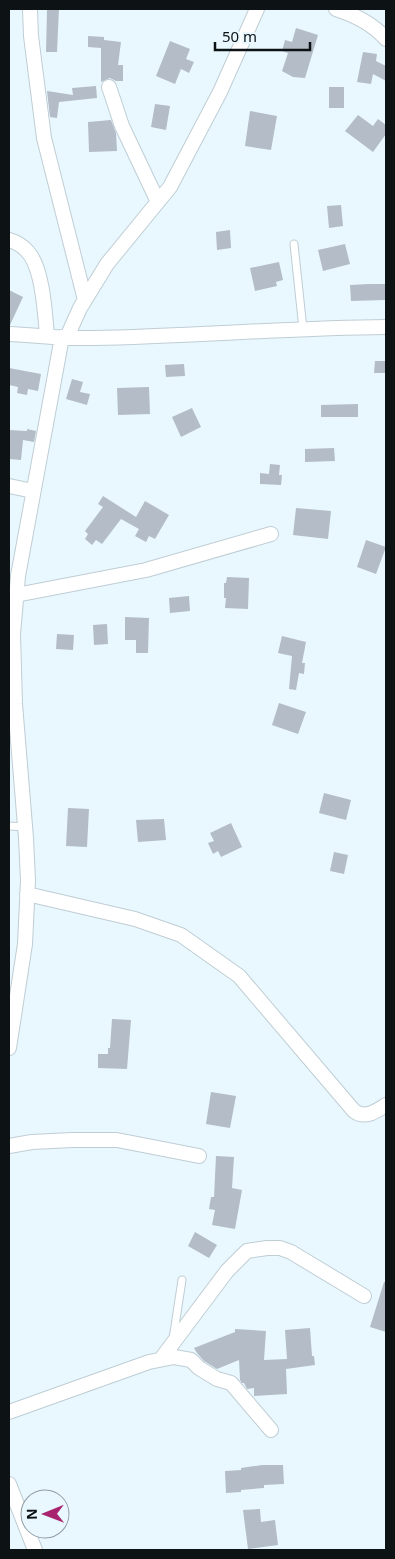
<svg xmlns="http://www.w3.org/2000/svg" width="395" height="1559" font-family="'Noto Sans',sans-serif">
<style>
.building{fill:#b3bcc7}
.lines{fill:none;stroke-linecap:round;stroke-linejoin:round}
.lane-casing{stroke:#bfcdd4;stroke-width:9}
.street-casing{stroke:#bfcdd4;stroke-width:16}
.lane{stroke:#fff;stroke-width:7}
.street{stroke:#fff;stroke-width:14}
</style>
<rect width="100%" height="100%" fill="#e9f8ff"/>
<path class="building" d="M47,9H59L57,52H46Z
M296,28L318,35L305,78L293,77L282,71L288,53L282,51L285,40L292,42Z
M88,36L104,37V40L121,42L118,65H123V81H116L110,78L101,82V48L88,47Z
M170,41L190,49L186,59L194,62L189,73L181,69L175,84L156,76Z
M363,52L377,54L376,61L386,66V81L373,74L371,84L357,82Z
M96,86L97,98L59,102L57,118L50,117L47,91L73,95L72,88Z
M329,87H344V108H329Z
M155,104L170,106L166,130L151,127Z
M250,111L277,116L271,150L245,146Z
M358,115L373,126L378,119L386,125V134L373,152L345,131Z
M111,120L116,133L117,151L89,152L88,122Z
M341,205L343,226L329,228L327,206Z
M230,230L231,248L217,250L216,232Z
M345,244L350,264L323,271L318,250Z
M279,262L283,280L276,282L277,286L255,291L250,268Z
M369,284H386V300L351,301L350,285Z
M9,290L23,297L10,325H9Z
M375,361H386V373H374Z
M184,364L185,376L166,377L165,365Z
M9,368L41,374L38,391L28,389L27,395L17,393L18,387L9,385Z
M72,379L83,382L80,392L90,394L87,405L66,399Z
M149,387L150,414L118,415L117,388Z
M358,404V417H321V405Z
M192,408L201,427L181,437L172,417Z
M27,429L36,431L34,442L23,440L21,460L9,459V430L27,431Z
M334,448L335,461L305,462V449Z
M270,464L280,465L279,475H282L281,485L260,484V473L269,474Z
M103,496L136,517L145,501L169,515L155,539L149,536L146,542L135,536L139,529L121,519L102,544L96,540L92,545L85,539L88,534L85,531L103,507L98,504Z
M296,508L331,511L328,539L293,535Z
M366,540L386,547L376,574L357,567Z
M227,577L249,578L248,609L225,608L226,598H224V583H226Z
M189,596L190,611L170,613L169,598Z
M125,617L149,618L148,653H136V640H125Z
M107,624L108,644L94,645L93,625Z
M57,634L74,635L73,650L56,649Z
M282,636L306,642L302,663H305L304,674L299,673L296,690L289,689L292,656L278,653Z
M279,703L306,712L298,734L272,725Z
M324,793L351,800L346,820L319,813Z
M68,808L89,809L87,847L66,846Z
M164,819L166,840L138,842L136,820Z
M231,823L242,847L221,857L218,851L213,854L208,843L214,841L210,833Z
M334,852L348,855L344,874L330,871Z
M112,1019L131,1020L127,1069L98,1068V1054H108V1048H110Z
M211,1092L236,1096L230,1128L206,1124Z
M216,1156L234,1157L232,1188L242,1190L235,1229L212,1225L215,1210L209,1209L211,1197H214Z
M195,1232L217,1245L209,1258L188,1246Z
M384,1282H386V1332L370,1327Z
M310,1328L312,1356H314L315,1365L286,1369L287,1394L254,1396V1388L247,1389L244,1383H242L240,1380L239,1360L217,1369L204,1361L197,1353L194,1348L235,1332V1329L266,1331L264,1360L287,1359L285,1330Z
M262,1465H283L284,1484L264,1485V1488L241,1490V1492L226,1493L225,1471L241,1470V1468Z
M260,1509L261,1522L275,1520L278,1545L248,1549L243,1510Z"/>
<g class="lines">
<g class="lane-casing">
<path id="lane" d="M294,244L303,329
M9,826L25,827
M173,1339L182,1280"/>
</g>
<g class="street-casing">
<path id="street" d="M30,9L31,36L44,138L85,300
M336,9C355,15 373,24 386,39
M109,87L122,126L158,202
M9,240C16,242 23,246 28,252C43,269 45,314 47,336
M9,334C36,335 65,339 93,338C191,336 288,328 386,327
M67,337L80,308L107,264L170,187L220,92L257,9
M9,486L33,491
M16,595L146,570L271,534
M27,894L135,919L181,935L239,976L354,1111C365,1119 375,1112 386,1105
M9,1048L25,944L28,881L26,838L15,704L13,634L18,576L62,337
M9,1146L32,1142L72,1140H117L199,1156
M161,1359L227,1271L247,1251L267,1248H280L291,1252L364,1296
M9,1412L149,1362L174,1357L191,1360L199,1368L217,1379L231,1383L271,1430
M9,1484L35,1550"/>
</g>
<use href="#lane" class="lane"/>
<use href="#street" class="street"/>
</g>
<rect width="395" height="1559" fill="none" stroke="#0d1214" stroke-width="20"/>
<g transform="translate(45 1514) rotate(269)"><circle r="24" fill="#e9f8ff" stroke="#919ca1"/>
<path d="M0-4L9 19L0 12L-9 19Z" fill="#a9246e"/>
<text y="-8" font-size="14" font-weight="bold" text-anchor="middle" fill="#0d1214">N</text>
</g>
<path d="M215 42v8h95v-8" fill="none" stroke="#0d1214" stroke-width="2.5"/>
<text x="222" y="42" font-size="15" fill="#0d1214" stroke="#e9f8ff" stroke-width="4" paint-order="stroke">50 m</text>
</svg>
